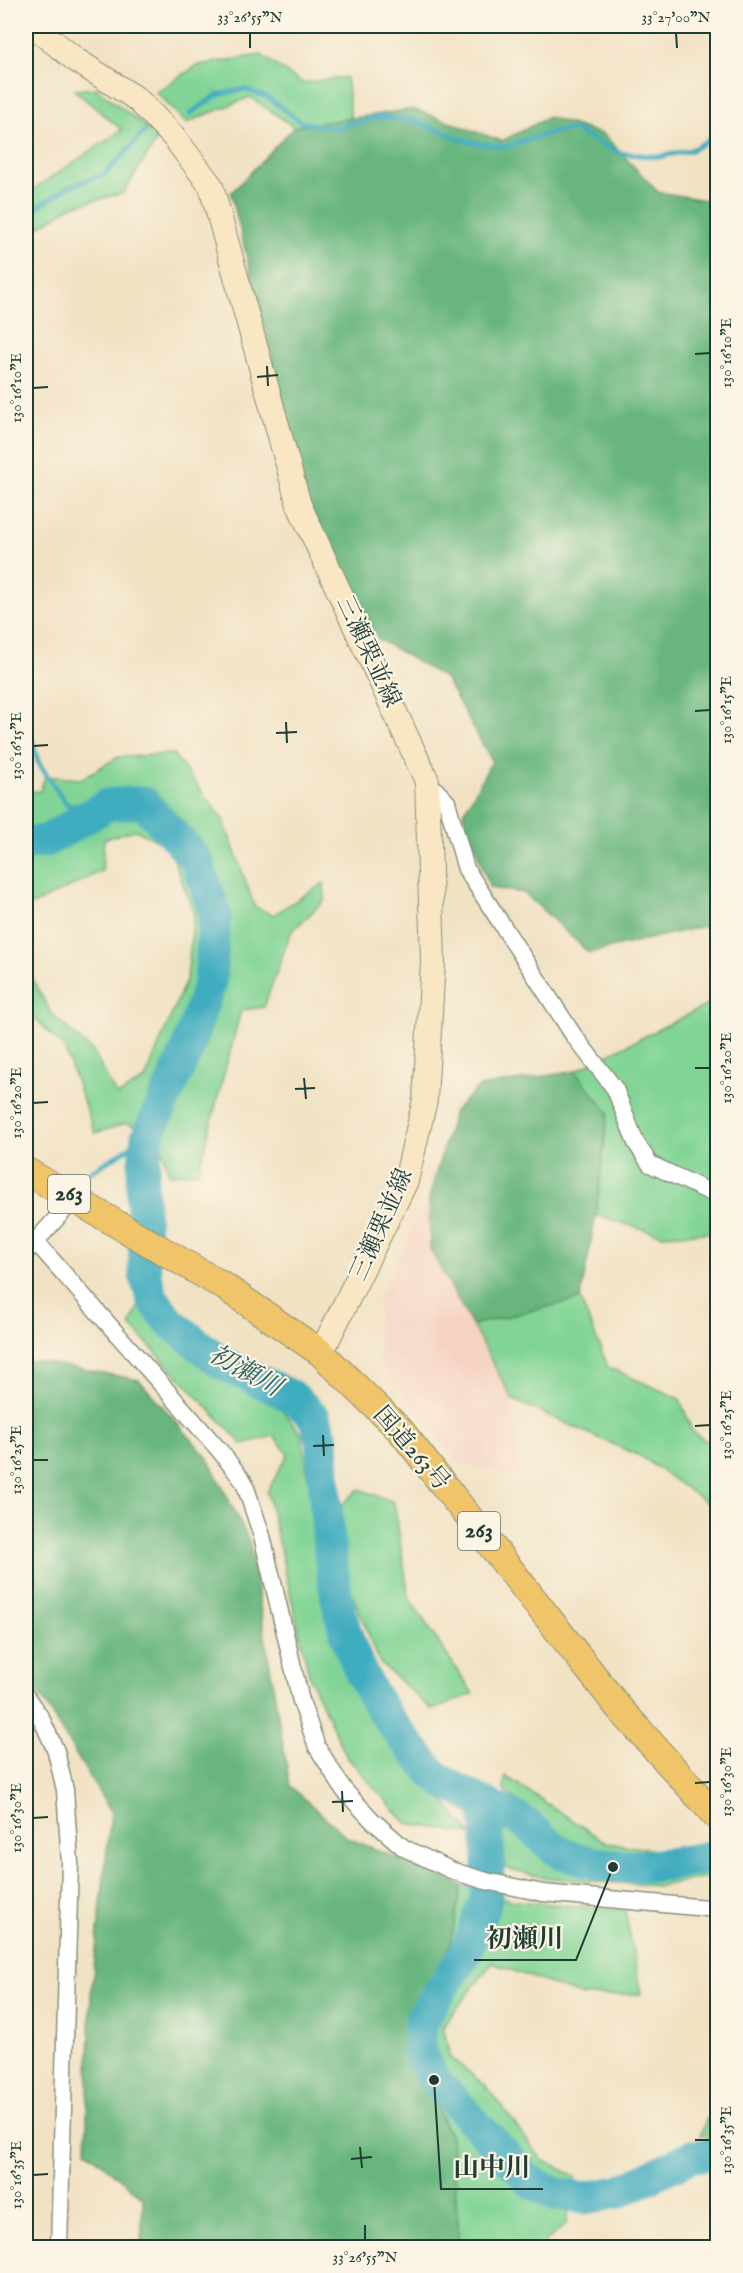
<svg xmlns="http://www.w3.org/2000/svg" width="743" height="2273" font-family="'IM FELL English','Noto Serif JP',serif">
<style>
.built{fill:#f5d2c2}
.green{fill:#81d495;stroke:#508864;stroke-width:1.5}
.forest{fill:#68b67e;stroke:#447a59;stroke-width:1.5}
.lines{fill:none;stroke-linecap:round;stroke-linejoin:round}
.stream{stroke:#40acbf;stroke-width:5}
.river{stroke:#40acbf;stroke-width:33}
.minor-casing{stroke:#88907c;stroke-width:19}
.secondary-casing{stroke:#88907c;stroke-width:26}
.trunk-casing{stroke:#88907c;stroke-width:29}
.minor{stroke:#fff;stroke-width:16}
.secondary{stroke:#f9e7c3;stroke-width:24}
.trunk{stroke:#f0c469;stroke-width:27}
.ticks{fill:none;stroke:#1f3d34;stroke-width:2}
.labels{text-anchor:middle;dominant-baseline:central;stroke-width:4.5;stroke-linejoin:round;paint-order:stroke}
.shield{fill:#fcf5e5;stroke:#617469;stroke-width:1.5}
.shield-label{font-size:22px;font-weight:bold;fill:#1f3d34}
.street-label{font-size:24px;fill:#1f3d34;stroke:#fcf5e5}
.water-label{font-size:26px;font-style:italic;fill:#295e5e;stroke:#fcf5e5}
.leader{fill:none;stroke:#1f3d34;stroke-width:2}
.callout-dot{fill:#1f3d34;stroke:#fcf5e5;stroke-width:2}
.callout-label{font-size:26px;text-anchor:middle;font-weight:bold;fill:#1f3d34;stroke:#fcf5e5;stroke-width:4.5;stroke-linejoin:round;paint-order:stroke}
.neatline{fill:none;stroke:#1f3d34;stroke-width:2}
.ticks-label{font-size:15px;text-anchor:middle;fill:#1f3d34}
</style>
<rect width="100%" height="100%" fill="#fcf5e5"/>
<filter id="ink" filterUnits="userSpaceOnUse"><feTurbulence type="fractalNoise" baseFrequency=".0167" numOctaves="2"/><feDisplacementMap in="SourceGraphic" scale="12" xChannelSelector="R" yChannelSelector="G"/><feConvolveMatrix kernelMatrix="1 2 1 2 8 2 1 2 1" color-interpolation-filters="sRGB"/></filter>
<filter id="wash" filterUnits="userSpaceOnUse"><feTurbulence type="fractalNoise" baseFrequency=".008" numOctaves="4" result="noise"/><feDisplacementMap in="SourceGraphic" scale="24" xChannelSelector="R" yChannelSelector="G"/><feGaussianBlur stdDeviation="1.35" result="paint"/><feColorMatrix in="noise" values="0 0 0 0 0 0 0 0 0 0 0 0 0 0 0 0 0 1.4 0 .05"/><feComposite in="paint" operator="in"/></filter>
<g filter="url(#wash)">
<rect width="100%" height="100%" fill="#f1e2c4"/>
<path class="built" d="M429,1198L430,1249L513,1400L520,1478L456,1462L379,1362L378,1299Z"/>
<path class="green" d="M261,55L302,83L346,77L351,119L294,127L250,97L186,123L156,92L198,65Z
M96,88L159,137L123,193L72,206L36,229L26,277V194L122,130L74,90Z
M173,754L223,819L255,907L273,915L324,883L325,900L291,932L264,1007L241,1010L198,1172L169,1174L158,1137L127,1123L95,1133L64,1048L26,1009V967L51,1013L93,1052L117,1096L145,1079L187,977L194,914L169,846L135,830L104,839L102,871L26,908V792L40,791L45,776L81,779L118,757Z
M717,1000V1232L663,1235L596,1215L608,1113L575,1071Z
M580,1299L608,1367L680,1399L692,1431L717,1449V1510L642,1457L513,1400L472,1325Z
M139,1305L213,1373L276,1402L302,1435L326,1604L367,1708L471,1834L406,1823L347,1757L310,1679L267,1492L288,1454L274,1436L242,1444L130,1325Z
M359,1489L394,1502L409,1598L473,1694L432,1710L380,1663L346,1578L342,1505Z
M505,1776L607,1843L650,1849L647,1856L576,1844L504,1791Z
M496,1825L579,1868L655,1878L705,1868L717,1871V1875L660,1886L547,1878L505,1868Z
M462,1885L514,1901L625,1910L641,1994L583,1996L492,1963L443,2026L450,2057L486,2086L542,2160L575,2176L566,2224L545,2242L547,2247H460L451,2137L410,2054L412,2012L449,1950Z
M717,2115V2135H700L707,2118Z"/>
<path class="forest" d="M413,109L502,141L549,117L604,135L658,192L717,202V945L704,926L589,953L524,893L490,888L463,814L492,761L445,678L378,639L308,503L231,193L294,127Z
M575,1071L608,1112L596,1215L580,1299L472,1325L430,1249L429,1198L454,1111L479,1087Z
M37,1361L139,1380L207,1457L249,1540L290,1786L348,1838L462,1885L449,1950L412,2012L410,2053L451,2137L460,2247H141L143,2198L86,2150L91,1995L111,1812L26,1672V1362Z"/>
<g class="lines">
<path class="stream" d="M190,114L217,95L244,89L269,98L301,122L333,128L380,117L413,120L465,141L504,147L556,131L574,130L620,153L659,157L691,150L718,135
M26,215L68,187L105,174L145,131
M26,719L38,762L67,805H107
M90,1172L147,1137"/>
<path class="river" d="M26,843L46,841L107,805L143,802L196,859L215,913L210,982L187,1050L147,1137L142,1182L145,1275L152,1298L171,1323L223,1364L293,1397L314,1417L322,1439C329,1552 327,1653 408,1743C418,1755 429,1771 441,1780C466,1796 492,1806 518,1819C534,1826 545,1845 561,1852C610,1875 667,1866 718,1855
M486,1806L489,1859L486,1899L464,1956L421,2020L419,2052L434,2080L530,2181L555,2194L584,2198L619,2192L692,2156L718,2153"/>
</g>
</g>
<g filter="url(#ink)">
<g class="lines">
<g class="minor-casing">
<path id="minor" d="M427,781L447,802L466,869L574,1036L615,1089L636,1143L650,1164L718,1196
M36,1242L220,1451L244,1482L262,1536L301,1701L317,1747L344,1790L372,1820L404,1848L453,1871L486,1881L543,1893L718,1909
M26,1252L75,1198
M26,1696L41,1718L56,1751L65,1790L70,1863L59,2248"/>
</g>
<g class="secondary-casing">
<path id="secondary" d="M33,26L76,60L137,99L174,137L211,186L299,505L427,781L433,962L425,1100L406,1181L321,1353"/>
</g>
<g class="trunk-casing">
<path id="trunk" d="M26,1171L225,1287L321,1353L401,1431L619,1708L718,1818"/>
</g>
<use href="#minor" class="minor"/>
<use href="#secondary" class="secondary"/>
<use href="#trunk" class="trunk"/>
</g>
</g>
<path class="ticks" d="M250,33V48M676,33L677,48M695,354L710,353M267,366L268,386M257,377L278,375M33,388L48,387M695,711L710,710M286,722L287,743M276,733L297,732M33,746L48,745M695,1068H710M304,1078L306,1099M295,1089L315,1088M33,1103L48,1102M695,1426L710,1425M323,1435L324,1456M313,1446L334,1445M33,1460H48M695,1783L710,1782M342,1791L343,1812M332,1802L353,1801M33,1818L48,1817M695,2140H710M360,2147L362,2168M351,2159L372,2157M33,2175L48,2174M365,2225V2240"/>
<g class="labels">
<g class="shield">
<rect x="48" y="1175" width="42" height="38" rx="4.5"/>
<rect x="458" y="1512" width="42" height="38" rx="4.5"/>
</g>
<g class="shield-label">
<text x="69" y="1194">263</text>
<text x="479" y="1531">263</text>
</g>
<g class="street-label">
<text transform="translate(368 652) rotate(65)">三瀬栗並線</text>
<text transform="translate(382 1225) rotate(-66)">三瀬栗並線</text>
<text transform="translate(411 1449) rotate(49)">国道263号</text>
</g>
<g class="water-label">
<text transform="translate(245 1371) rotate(29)">初瀬川</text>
</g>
</g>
<path class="leader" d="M613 1867L576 1960H474M434 2080L441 2189H543"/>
<g class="callout-dot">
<circle cx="613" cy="1867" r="6"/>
<circle cx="434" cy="2080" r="6"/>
</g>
<g class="callout-label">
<text x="525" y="1947">初瀬川</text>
<text x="492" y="2176">山中川</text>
</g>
<rect width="743" height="2273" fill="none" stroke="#fcf5e5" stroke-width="66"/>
<rect x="33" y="33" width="677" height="2207" class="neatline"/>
<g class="ticks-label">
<text x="250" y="22">33°26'55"N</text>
<text x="676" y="22">33°27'00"N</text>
<text transform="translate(726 353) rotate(-90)" y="5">130°16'10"E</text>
<text transform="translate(16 388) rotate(-90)" y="5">130°16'10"E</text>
<text transform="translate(726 710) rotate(-90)" y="5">130°16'15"E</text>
<text transform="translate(16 746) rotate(-90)" y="5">130°16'15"E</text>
<text transform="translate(726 1068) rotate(-90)" y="5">130°16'20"E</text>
<text transform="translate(16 1103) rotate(-90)" y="5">130°16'20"E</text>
<text transform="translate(726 1425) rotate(-90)" y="5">130°16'25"E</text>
<text transform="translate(16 1460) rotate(-90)" y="5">130°16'25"E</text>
<text transform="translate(726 1782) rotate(-90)" y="5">130°16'30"E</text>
<text transform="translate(16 1818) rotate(-90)" y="5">130°16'30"E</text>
<text transform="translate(726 2140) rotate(-90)" y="5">130°16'35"E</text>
<text transform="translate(16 2175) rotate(-90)" y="5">130°16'35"E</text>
<text x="365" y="2262">33°26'55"N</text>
</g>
</svg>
